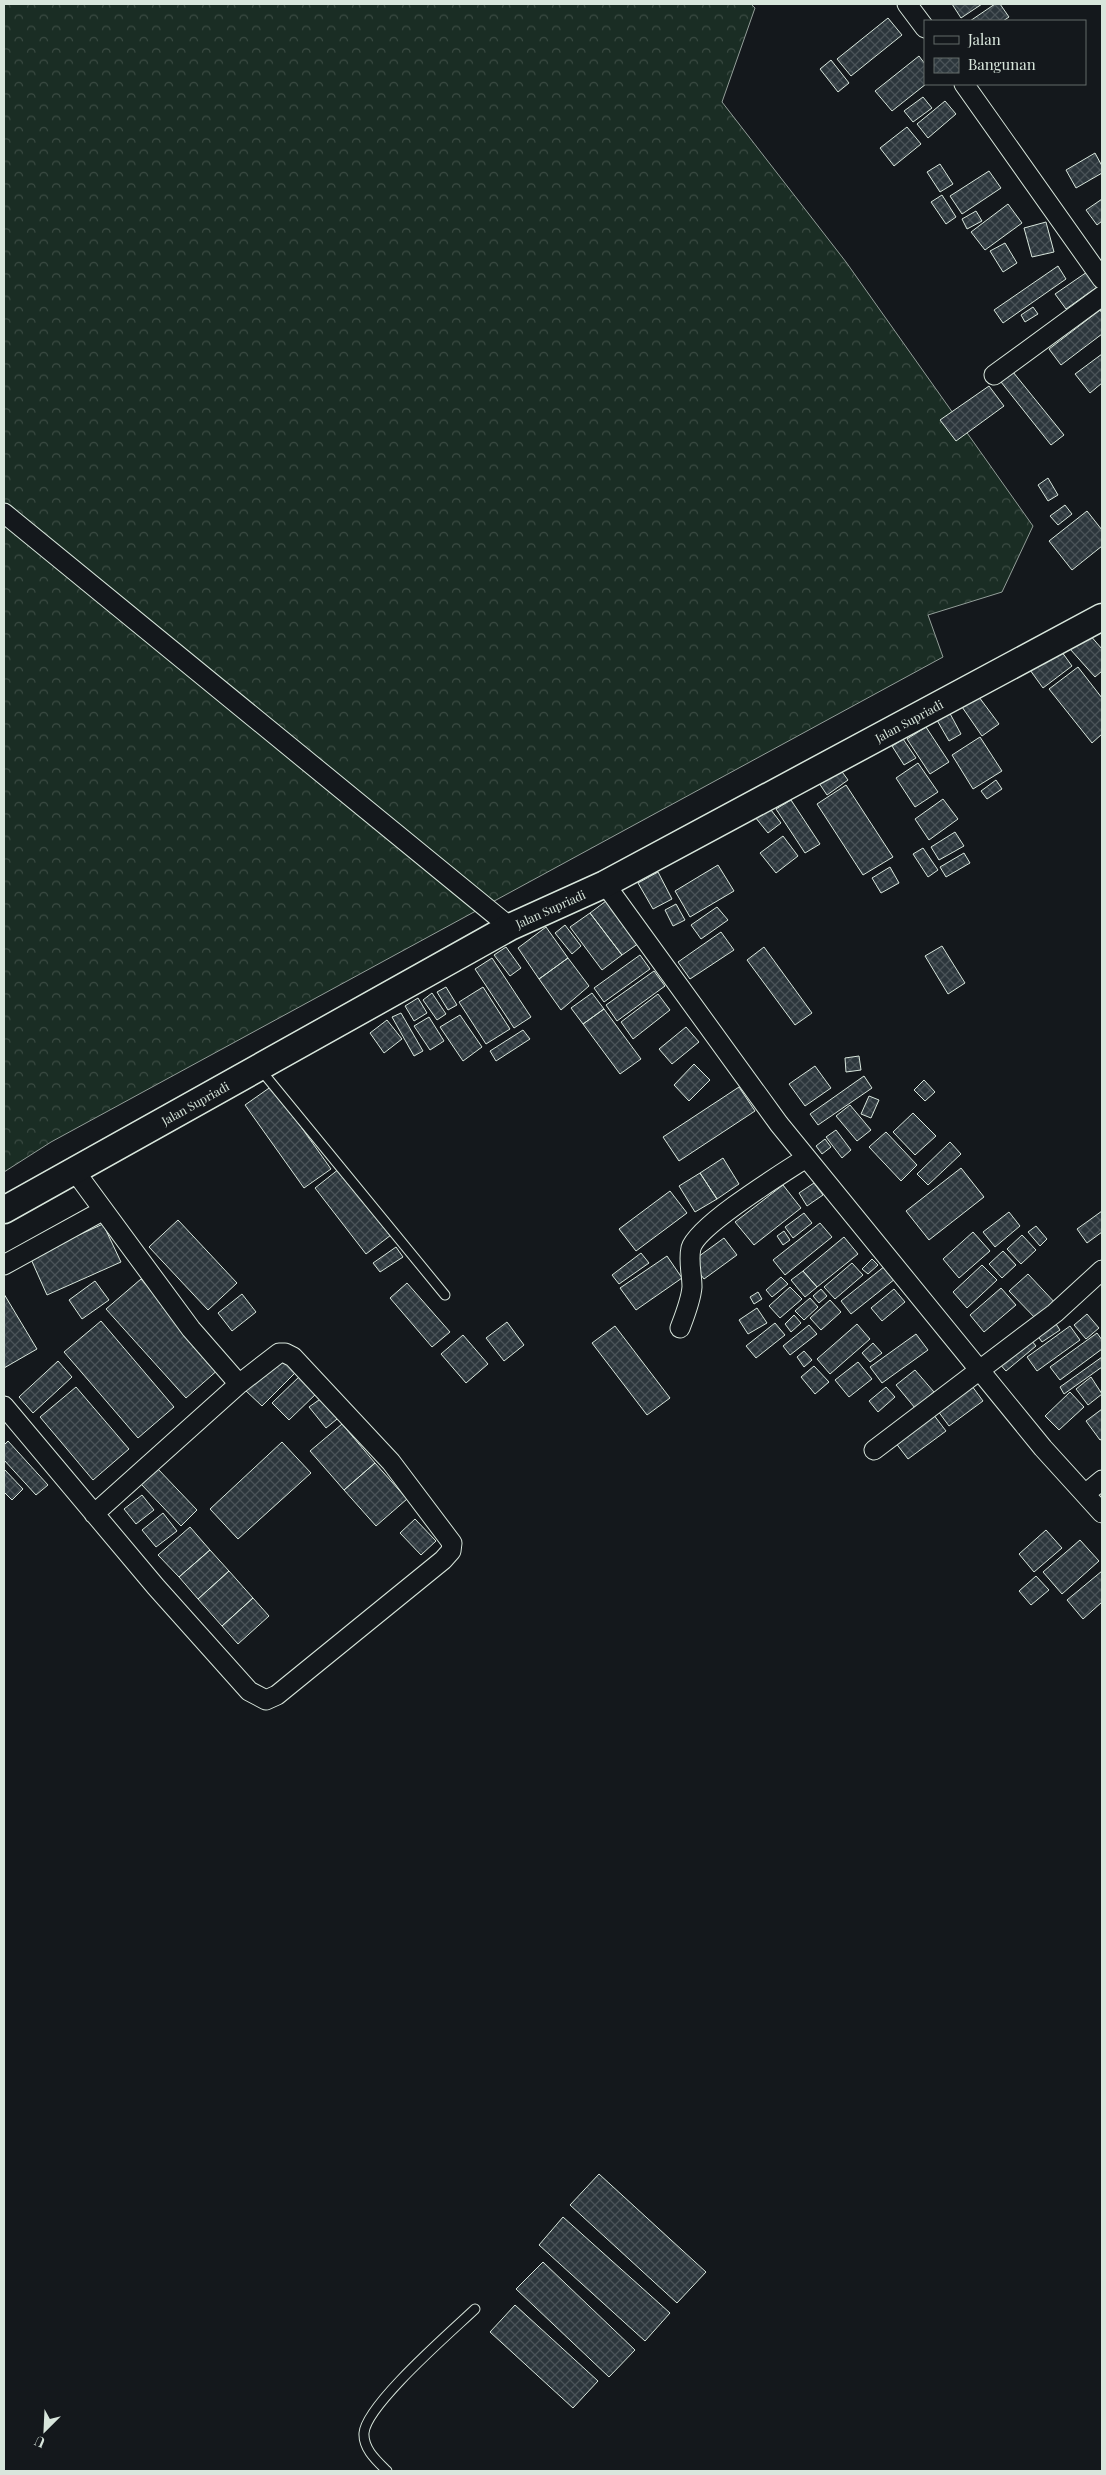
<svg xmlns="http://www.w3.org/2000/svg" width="1106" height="2475" font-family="'Playfair Display',serif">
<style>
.forest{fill:url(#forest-crowns);stroke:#939e99}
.building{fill:url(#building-cross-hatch);stroke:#d8e6dc}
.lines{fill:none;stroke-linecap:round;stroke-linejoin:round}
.lane-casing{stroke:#d8e6dc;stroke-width:11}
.street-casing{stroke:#d8e6dc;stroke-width:21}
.secondary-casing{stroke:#d8e6dc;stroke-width:29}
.lane{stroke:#14181c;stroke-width:9}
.street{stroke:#14181c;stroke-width:19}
.secondary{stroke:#14181c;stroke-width:26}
.labels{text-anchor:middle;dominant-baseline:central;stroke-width:4;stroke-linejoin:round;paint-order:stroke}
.street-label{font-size:12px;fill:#d8e6dc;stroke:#14181c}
</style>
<defs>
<pattern id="forest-crowns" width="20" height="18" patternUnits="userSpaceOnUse" patternTransform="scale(1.25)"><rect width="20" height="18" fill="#1a2d24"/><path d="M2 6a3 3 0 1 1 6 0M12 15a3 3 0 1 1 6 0" fill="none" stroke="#3b4b43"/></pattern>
<pattern id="building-cross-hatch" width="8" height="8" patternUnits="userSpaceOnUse" patternTransform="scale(1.25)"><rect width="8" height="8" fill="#2c363c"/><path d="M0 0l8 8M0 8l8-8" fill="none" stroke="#4a5358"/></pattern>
</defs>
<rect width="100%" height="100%" fill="#14181c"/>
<path class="forest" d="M4,4H751L755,8L722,102L846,262L1033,526L1002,592L928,615L943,657L51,1142L4,1172Z"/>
<path class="building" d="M952,4H982L961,18Z
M995,4H1000L1009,17L1003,21H970Z
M888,18L902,35L851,76L837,59Z
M919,56L925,64L926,84L892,111L875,91Z
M831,60L849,83L838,92L820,69Z
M923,97L932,108L913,122L904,111Z
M945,101L956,114L928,138L917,124Z
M907,127L921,144L894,166L880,148Z
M1095,153L1102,166V173L1076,188L1066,170Z
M940,164L953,184L940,192L927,172Z
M989,171L1001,188L962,214L950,196Z
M942,195L956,217L946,224L931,202Z
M1102,199V221L1097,225L1086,210Z
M1008,204L1022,223L985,250L971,232Z
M976,211L982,221L967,229L962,219Z
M1046,222L1054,252L1032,257L1024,228Z
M1005,243L1017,263L1003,272L990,251Z
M1058,266L1066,279L1003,323L994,310Z
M1087,272L1097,287L1066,309L1055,294Z
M1033,307L1038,314L1025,322L1021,315Z
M1100,310L1102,313V334L1061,365L1049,349Z
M1102,354V383L1090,393L1075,374Z
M1013,372L1064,435L1051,445L1001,382Z
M989,386L1004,406L956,441L940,420Z
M1048,478L1058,495L1048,501L1038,485Z
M1065,505L1072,514L1058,525L1050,516Z
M1087,511L1102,530V546L1072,570L1049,541Z
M1089,634L1102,649V671L1095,677L1070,649Z
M1059,648L1072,666L1043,688L1030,670Z
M1078,667L1102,698V734L1092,743L1049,689Z
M976,693L999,724L982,736L960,704Z
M947,708L961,734L949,741L934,715Z
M926,727L949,762L930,774L907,739Z
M980,737L1002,771L973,789L952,755Z
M903,739L916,758L904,765L892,746Z
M918,763L938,792L915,807L896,778Z
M840,769L848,780L827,795L819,783Z
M996,780L1002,789L987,799L981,791Z
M846,785L893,857L863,875L817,804Z
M943,799L958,819L929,840L915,819Z
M791,800L820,844L805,853L776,809Z
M768,806L781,823L768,833L755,817Z
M955,832L964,846L939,860L931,847Z
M783,836L798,856L776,873L760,853Z
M923,848L938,870L928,877L913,854Z
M964,853L970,863L946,877L940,867Z
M718,865L734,891L690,917L675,891Z
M890,867L899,883L881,893L872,878Z
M658,872L672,899L653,909L638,883Z
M610,898L642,941L622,955L590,913Z
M676,904L685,920L673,926L665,910Z
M717,907L728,920L701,939L691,925Z
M590,913L622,955L602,970L570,927Z
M565,925L581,946L572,954L555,933Z
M546,927L568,958L539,979L518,948Z
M721,932L734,950L690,979L678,962Z
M942,946L965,983L948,994L925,956Z
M506,947L521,968L510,976L494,955Z
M764,947L812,1013L795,1025L747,960Z
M640,955L650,969L604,1002L594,988Z
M492,958L531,1017L514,1028L475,969Z
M568,958L589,986L561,1010L539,979Z
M654,971L665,986L617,1021L606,1005Z
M446,987L457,1005L448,1010L437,992Z
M483,987L510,1029L486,1044L459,1002Z
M432,993L446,1014L437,1020L423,1000Z
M592,993L604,1009L583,1024L571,1008Z
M658,994L670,1010L633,1039L621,1022Z
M418,998L427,1013L414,1021L405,1006Z
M604,1009L641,1059L620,1074L583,1024Z
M401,1013L423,1051L414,1056L392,1017Z
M460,1015L482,1047L463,1061L440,1027Z
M429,1017L444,1041L430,1050L414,1026Z
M387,1020L402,1039L384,1053L370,1033Z
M686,1027L699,1042L672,1064L659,1049Z
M523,1030L530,1039L496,1061L490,1051Z
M859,1056L861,1070L846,1072L845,1058Z
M694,1064L710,1080L689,1101L674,1085Z
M815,1066L831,1088L805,1106L789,1084Z
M864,1076L872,1088L818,1125L810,1114Z
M924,1080L935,1092L925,1101L914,1090Z
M272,1086L331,1169L304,1188L245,1105Z
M739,1087L755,1111L679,1161L663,1137Z
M869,1096L879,1100L871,1118L861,1114Z
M850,1105L871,1130L857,1141L836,1116Z
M913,1113L936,1136L915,1155L893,1132Z
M836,1130L851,1150L842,1158L826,1137Z
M886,1132L917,1165L901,1181L869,1147Z
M825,1139L831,1147L822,1154L816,1146Z
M950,1142L961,1154L928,1185L917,1174Z
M723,1158L739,1184L717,1199L700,1173Z
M961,1168L984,1197L929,1240L906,1211Z
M339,1169L391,1235L366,1254L315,1188Z
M700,1173L717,1199L695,1212L679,1186Z
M814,1183L823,1195L807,1206L799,1193Z
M783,1185L801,1208L754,1245L735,1222Z
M670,1191L687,1213L636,1251L619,1229Z
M1102,1211V1232L1087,1243L1077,1229Z
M1009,1212L1020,1226L995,1247L983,1232Z
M804,1213L812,1223L793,1238L785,1227Z
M178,1220L237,1283L208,1310L149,1247Z
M820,1223L832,1237L785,1275L773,1260Z
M103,1224L121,1262L47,1295L30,1257Z
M1036,1226L1047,1239L1040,1246L1028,1232Z
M784,1231L790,1240L783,1245L777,1236Z
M973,1232L990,1251L959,1278L943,1259Z
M1022,1235L1036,1250L1021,1264L1007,1249Z
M844,1237L858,1254L817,1287L803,1271Z
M724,1238L737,1255L704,1279L691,1262Z
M396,1247L403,1257L380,1272L373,1263Z
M1003,1251L1016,1265L1002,1278L989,1264Z
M641,1253L649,1263L619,1284L612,1275Z
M667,1256L682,1278L636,1310L620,1288Z
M872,1259L878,1265L868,1274L862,1269Z
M852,1263L863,1275L835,1299L824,1287Z
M982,1265L997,1280L967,1308L953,1292Z
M885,1266L895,1279L851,1314L841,1301Z
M803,1271L817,1287L805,1297L791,1280Z
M1028,1274L1058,1306L1040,1323L1009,1291Z
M781,1277L788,1284L772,1297L766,1290Z
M141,1279L220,1368L186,1398L106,1309Z
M95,1281L109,1300L82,1319L69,1300Z
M407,1283L450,1332L432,1347L390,1298Z
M790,1287L802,1299L780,1318L769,1306Z
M1001,1288L1016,1305L984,1332L970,1315Z
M821,1289L827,1296L819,1303L813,1296Z
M894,1289L905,1302L882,1321L871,1308Z
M758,1292L762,1299L754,1304L750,1297Z
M4,1294L37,1349L4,1368Z
M242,1294L256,1312L232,1331L218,1313Z
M810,1298L818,1307L804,1320L795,1311Z
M830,1300L841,1312L821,1330L810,1318Z
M757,1308L767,1323L748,1334L739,1320Z
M1087,1314L1099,1328L1086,1339L1074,1325Z
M794,1315L801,1323L791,1332L785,1324Z
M101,1321L174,1407L138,1438L64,1352Z
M1054,1321L1060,1330L1042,1342L1035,1332Z
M507,1322L524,1345L504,1361L486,1338Z
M775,1323L785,1335L756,1358L746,1346Z
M857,1324L870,1339L830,1374L817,1359Z
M809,1325L817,1334L790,1355L783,1346Z
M615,1326L670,1398L647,1415L592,1343Z
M1070,1326L1080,1340L1037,1371L1027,1357Z
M1097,1333L1102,1340V1349L1060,1380L1050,1367Z
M916,1334L928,1350L882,1383L870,1367Z
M463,1335L488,1364L466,1383L441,1354Z
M1027,1335L1036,1346L1006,1371L996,1360Z
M873,1343L882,1353L870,1362L862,1353Z
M804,1351L812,1360L804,1367L797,1357Z
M281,1355L297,1371L262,1406L245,1390Z
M1102,1357V1367L1064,1394L1060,1387Z
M58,1361L72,1377L33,1413L19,1397Z
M858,1362L872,1379L849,1397L835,1380Z
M814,1366L829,1382L815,1394L801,1377Z
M915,1370L934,1392L915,1408L896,1385Z
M302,1374L319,1391L289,1420L272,1403Z
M1091,1377L1102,1394L1088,1405L1076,1389Z
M969,1382L983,1401L949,1426L935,1407Z
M76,1387L129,1449L93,1480L40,1417Z
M886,1387L895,1397L878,1412L869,1401Z
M1070,1392L1084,1407L1059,1430L1045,1416Z
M326,1395L342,1415L326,1428L309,1407Z
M1102,1409V1439L1100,1440L1086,1421Z
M930,1410L946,1431L908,1459L892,1438Z
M342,1424L375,1463L344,1490L310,1451Z
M8,1441L48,1485L36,1495L4,1460V1445Z
M282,1442L311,1473L238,1539L210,1509Z
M375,1463L407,1499L376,1526L344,1490Z
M157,1468L197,1510L181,1526L141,1484Z
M4,1469L23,1489L12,1500L4,1492Z
M142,1495L154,1510L136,1524L124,1509Z
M163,1513L177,1531L156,1547L142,1530Z
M415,1519L436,1541L421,1555L400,1533Z
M190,1527L210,1550L179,1577L158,1555Z
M1046,1530L1062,1548L1034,1572L1019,1554Z
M1080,1540L1099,1561L1062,1594L1043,1572Z
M210,1550L229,1571L198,1599L179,1577Z
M229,1571L253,1598L222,1626L198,1599Z
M1102,1571V1602L1083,1619L1067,1600Z
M1036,1576L1049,1590L1031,1605L1019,1591Z
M253,1598L269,1616L238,1644L222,1626Z
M599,2174L706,2272L677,2303L570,2205Z
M563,2217L670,2313L645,2341L539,2245Z
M543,2262L635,2350L609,2377L516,2289Z
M515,2305L598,2381L573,2408L490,2332Z"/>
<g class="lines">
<g class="lane-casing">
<path id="lane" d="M260,1069L445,1295
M387,2471C377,2461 363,2449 364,2433C366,2405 452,2331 475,2309"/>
</g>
<g class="street-casing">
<path id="street" d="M907,4L925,28
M964,84L1102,279
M994,375L1102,296
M4,513L510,927
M605,884L779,1124L1043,1448L1102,1513
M74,1170L191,1329L239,1384L94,1514
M4,1265L102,1211
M680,1328C685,1315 691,1300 692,1287C692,1274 688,1261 691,1248C698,1225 783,1173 806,1158
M4,1406L156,1587L249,1691L266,1700L277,1695L443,1560L451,1551L452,1543L391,1462L293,1357L285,1353H279L239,1384
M874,1450L1055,1313L1102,1270
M1085,1494L1102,1480"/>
</g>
<g class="secondary-casing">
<g id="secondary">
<path id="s1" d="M4,1210L510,927L605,884L1102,617"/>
</g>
</g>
<use href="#lane" class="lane"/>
<use href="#street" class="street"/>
<use href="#secondary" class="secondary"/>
</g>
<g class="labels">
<g class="street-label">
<text stroke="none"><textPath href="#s1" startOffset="1029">Jalan Supriadi</textPath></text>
<text stroke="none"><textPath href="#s1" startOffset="624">Jalan Supriadi</textPath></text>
<text stroke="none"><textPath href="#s1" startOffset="219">Jalan Supriadi</textPath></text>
</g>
</g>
<rect width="1106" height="2475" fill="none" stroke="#d8e6dc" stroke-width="10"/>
<rect x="924" y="20" width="162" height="65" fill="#14181c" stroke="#626a69"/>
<rect x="934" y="36" width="25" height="8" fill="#14181c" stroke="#626a69"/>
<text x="968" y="45" font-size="15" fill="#d8e6dc">Jalan</text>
<rect x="934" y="58" width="25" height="15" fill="url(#building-cross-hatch)" stroke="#626a69"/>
<text x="968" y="70" font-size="15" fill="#d8e6dc">Bangunan</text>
<g transform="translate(45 2430) rotate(204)" stroke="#14181c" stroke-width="4" paint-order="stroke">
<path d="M0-4L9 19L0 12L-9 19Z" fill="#d8e6dc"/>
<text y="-8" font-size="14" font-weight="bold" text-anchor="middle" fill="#d8e6dc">U</text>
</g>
</svg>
